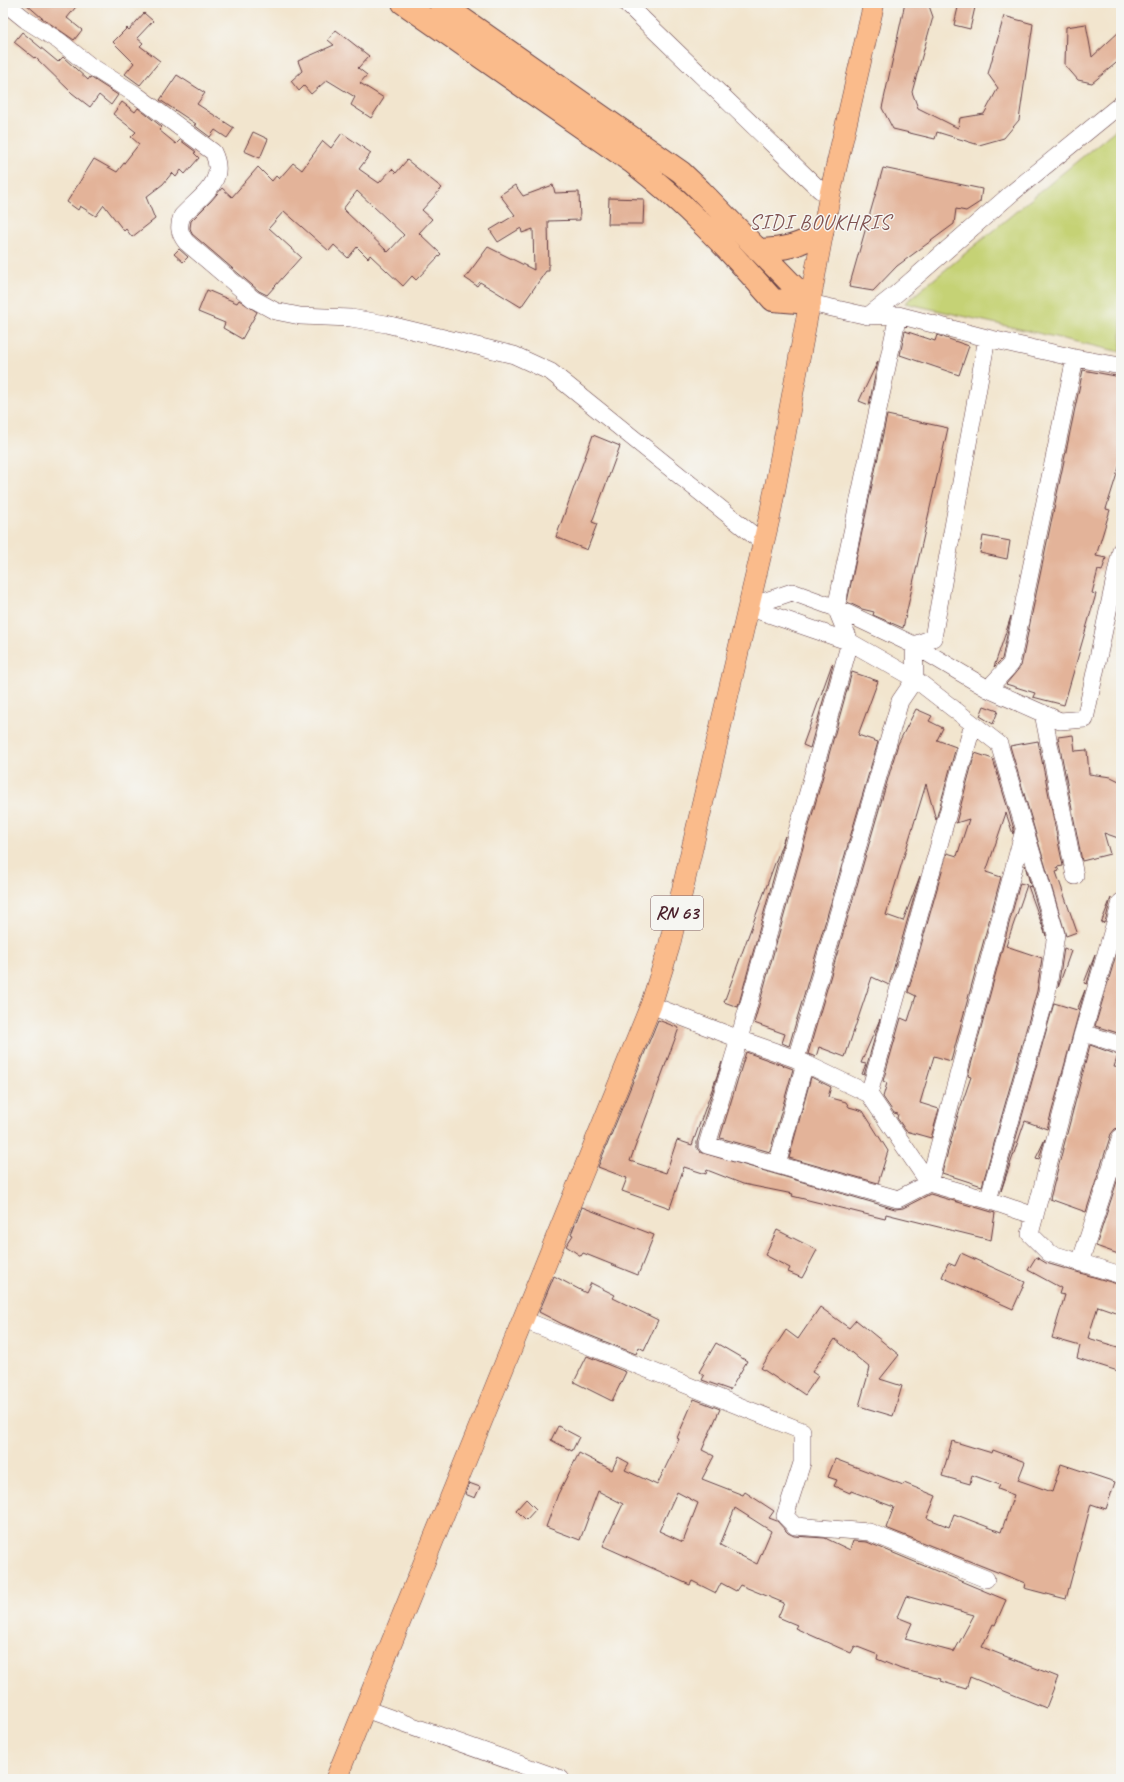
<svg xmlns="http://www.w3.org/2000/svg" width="1124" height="1782" font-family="Caveat,sans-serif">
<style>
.green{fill:#c5d274;stroke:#887850}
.building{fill:#e3b399;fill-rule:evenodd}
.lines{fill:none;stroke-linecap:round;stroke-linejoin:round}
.minor-casing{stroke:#633d43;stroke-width:18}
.major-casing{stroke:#633d43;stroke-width:22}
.highway-casing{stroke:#633d43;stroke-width:24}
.minor{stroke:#fff;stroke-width:17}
.major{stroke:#fabb8b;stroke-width:21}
.highway{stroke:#fabb8b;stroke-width:22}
.labels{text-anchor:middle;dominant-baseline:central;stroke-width:3;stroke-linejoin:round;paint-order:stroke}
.shield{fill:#f6f6f2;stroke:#7e6067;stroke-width:1}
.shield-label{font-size:19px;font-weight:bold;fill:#4a1f2b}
.neighbourhood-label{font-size:21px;letter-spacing:1px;fill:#805352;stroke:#f6f6f2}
</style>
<rect width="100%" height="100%" fill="#f6f6f2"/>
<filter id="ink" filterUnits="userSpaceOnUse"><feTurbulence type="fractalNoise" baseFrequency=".025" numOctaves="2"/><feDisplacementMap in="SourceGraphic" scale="8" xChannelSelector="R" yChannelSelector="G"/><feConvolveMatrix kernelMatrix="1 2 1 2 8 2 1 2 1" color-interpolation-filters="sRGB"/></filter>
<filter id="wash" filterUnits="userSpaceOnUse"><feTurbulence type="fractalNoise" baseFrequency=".012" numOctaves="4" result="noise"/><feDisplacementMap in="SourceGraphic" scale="16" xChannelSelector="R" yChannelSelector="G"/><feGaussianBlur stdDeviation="0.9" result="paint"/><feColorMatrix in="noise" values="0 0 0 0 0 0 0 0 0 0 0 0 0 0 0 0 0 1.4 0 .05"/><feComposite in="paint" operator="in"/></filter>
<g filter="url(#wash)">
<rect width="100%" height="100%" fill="#f2e5ce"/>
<path class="green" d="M1121,125V352L905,303Z"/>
<g id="blocks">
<path class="building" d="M25,3H79L67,18L82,30L74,40L42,18Z
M905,3H928L933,17L912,92L918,108L958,128L960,118L984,114L998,88L988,74L1004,16L1033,24L1019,120L1004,138L979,145L937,132L935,139L893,129L882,108Z
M959,3H976L970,29L954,25Z
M144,13L153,21L137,38L143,43L140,46L160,61L140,85L125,74L134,63L113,42L127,28L129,30Z
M1086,24L1092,57L1121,30V59L1092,83L1078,80L1065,65L1066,27Z
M336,30L369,56L358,68L367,75L360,83L384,98L371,118L351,105L355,97L327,80L311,94L304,86L299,91L291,81L302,71L298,61L334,45L328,40Z
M22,32L58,62L63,57L88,80L90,77L118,95L111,105L99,95L90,107L72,93L35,57L34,58L14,42Z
M177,75L205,93L197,104L234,128L227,138L215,130L210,137L194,125L196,124L160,100Z
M122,102L135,112L138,108L162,127L159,130L176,144L180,140L196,152L194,153L199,158L185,174L181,170L176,177L172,173L163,184L146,197L155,219L132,237L126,229L124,231L104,205L96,216L80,206L78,210L67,202L94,159L117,172L139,144L131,137L136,132L113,114Z
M253,132L268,139L260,158L244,151Z
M342,133L371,153L359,169L379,183L392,169L396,173L407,160L442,188L422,210L432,219L419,233L441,254L416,280L412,276L403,286L370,255L368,258L357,247L348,258L334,245L329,251L284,211L269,228L301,257L267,295L259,291L192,234L190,228L191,221L211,201L222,188L232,197L258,167L272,181L276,176L279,179L293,163L302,170L323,141L331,148ZM357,191L404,235L388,252L343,209Z
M883,168L982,189L980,202L966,211L956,209L954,224L897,266L873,291L849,287Z
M515,185L523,196L553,185L555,193L579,192L580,220L548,221L549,271H546L521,307L480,282L477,286L465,278L488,247L534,270L533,229L522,233L521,228L498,242L490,230L515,215L500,195Z
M609,198L644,199L643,224H608Z
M179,249L188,257L183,262L174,254Z
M207,290L237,303L239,300L257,312L242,339L223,328L225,323L198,312Z
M905,331L935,341L937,335L969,346L959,375L900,355Z
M878,361L869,405L859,401Z
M1083,370L1121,377V461L1106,509L1110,510L1096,556L1106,558L1102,571L1098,570L1092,593L1096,594L1064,705L1033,697L1035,693L1006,684L1021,666Z
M887,415L948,428L903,628L873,615L874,612L862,609L847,602Z
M593,435L620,446L592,522L597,524L587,550L556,537Z
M983,536L1010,541L1007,559L980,553Z
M1011,616L1002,659L994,667L1005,635Z
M832,664L833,665L810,748L803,745Z
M852,672L878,681L858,735L878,742L789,1046L782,1043L785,1034L754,1023Z
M984,706L998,711L993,724L980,716Z
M916,709L932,716L929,721L943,728L937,740L956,747L936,820L926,784L886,915L903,921L920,876L889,985L872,977L845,1057L819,1047L816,1057L808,1054L898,744Z
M1073,735L1075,751L1087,750L1089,774L1111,777L1121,782V839L1104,833L1110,854L1082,861L1058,737Z
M1038,741L1063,866L1057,867L1059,871L1056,872L1077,932L1066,936L1010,746Z
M975,753L993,759L1014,829L1013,834L1006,813L986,872L1001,877L951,1061L934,1056L920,1103L939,1109L931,1138L906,1131L897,1118L898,1114L894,1113L883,1097L887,1083L883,1081L901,1018L908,1021L916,996L908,992L947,853L957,856L969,819L956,823Z
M785,836L738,1007L724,1002Z
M1025,865L1046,935V936L1028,886L1031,887Z
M1020,883L1027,885L1006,946L1042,958L1037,991L982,1186L942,1173L958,1115L971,1077L968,1076Z
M1111,898L1105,922L1101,923Z
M1121,938V1034L1095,1026Z
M1064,948L1071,951L1058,988Z
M1095,955L1087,984L1084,983Z
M1085,990L1047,1129L1025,1121L1001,1191L1054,1003L1077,1010Z
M880,1019L864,1075L862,1074L866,1064L861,1063Z
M658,1020L679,1028L630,1161L666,1173L677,1140L692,1145L722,1062L697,1142V1148L700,1152L895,1209L903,1208L930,1194L985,1210L995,1213L991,1240L886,1214L885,1219L792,1196L793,1194L743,1184L707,1170L706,1174L684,1167L670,1208L622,1191L627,1178L598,1167Z
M1090,1045L1118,1055L1114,1067L1121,1068V1127L1115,1129L1111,1134L1086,1212L1050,1199Z
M746,1052L793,1069L770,1152L720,1138Z
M811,1077L831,1087L828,1097L846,1102L849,1107L863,1111L888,1151L878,1183L789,1158Z
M1045,1139L1039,1159L1036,1158Z
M1121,1169V1255L1096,1246Z
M582,1207L654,1235L638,1275L583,1253L581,1256L566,1246L573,1235L571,1234Z
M777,1230L817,1250L802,1278L788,1272L790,1268L765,1255Z
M961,1253L1025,1282L1013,1309L942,1277L948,1263L955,1266Z
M1036,1257L1046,1263L1121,1285V1314L1098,1306L1088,1338L1121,1348V1372L1077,1358L1080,1346L1052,1338L1065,1295L1059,1294L1061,1288L1028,1270Z
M554,1276L586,1293L591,1283L615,1295L613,1298L658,1320L644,1350L639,1347L636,1354L566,1326L539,1312Z
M820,1307L849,1328L856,1320L899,1355L880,1379L902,1386L893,1416L859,1406L870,1368L835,1339L812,1372L818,1376L805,1395L786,1382L785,1384L761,1368L786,1330L798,1339Z
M716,1343L747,1361L730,1390L702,1380L704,1376L699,1372Z
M587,1356L626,1372L612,1401L574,1382Z
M694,1399L720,1409L702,1450L714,1456L702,1479L743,1495L745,1492L774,1511L769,1518L777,1521L788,1533L794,1536L825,1538L850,1550L853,1541L867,1542L1006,1600L995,1625L993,1624L982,1647L1058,1677L1046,1708L970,1677L966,1689L940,1681L941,1679L901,1669L877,1659L878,1655L855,1646L851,1653L795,1628L797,1625L778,1617L784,1603L740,1585L736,1591L721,1583L716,1593L692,1581L690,1585L603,1546L623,1504L598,1491L580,1540L546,1527L558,1494L579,1453L612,1470L618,1457L629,1463L625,1470L657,1485L679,1439L677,1438ZM677,1492L698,1503L683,1542L659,1531ZM735,1508L771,1531L757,1564L720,1545ZM906,1596L974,1615L954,1652L905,1639L912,1623L897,1617Z
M558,1426L579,1437L572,1451L551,1440Z
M952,1441L992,1453L993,1450L1025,1462L1018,1480L1052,1492L1061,1464L1115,1482L1106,1509L1091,1504L1066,1599L1024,1588L1025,1583L886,1528L894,1507L851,1491L850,1493L834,1486L837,1480L828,1477L835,1459L903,1485L904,1483L936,1496L927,1518L949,1527L954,1514L1001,1532L1014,1495L998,1489L1000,1485L972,1475L970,1484L942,1476Z
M469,1483L480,1487L475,1498L465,1494Z
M526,1499L536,1509L526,1520L516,1510Z"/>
</g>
</g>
<g filter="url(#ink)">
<use href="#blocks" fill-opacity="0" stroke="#633d43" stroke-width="1"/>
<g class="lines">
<g class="minor-casing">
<path id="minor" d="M5,3L26,20L59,41L89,65L135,94L213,152C228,182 200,196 182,216C178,226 179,233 186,242L253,299L275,311L300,316L351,318L386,324L514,355L551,372L762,542
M626,3L820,190L830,194
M810,303L868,316L898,315L987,338L1075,358L1121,366
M868,316L896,294L1012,193L1121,104
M748,607L850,642L915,679L999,744L1056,934L1047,993L988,1200L929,1183L898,1199L707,1145L739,1039L850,642L836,608L898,315
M748,607L792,592L836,608L914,645L988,689L1060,721L1085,719L1121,550
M988,689L1011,664L1075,358
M1043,713L1075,876
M651,1005L739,1039L796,1059L869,1094L929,1183
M1082,1036L1121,902
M1121,1045L1090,1035L1082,1036L1030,1234L1049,1253L1121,1275
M796,1059L900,701L915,679L914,645L933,638L987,338
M869,1094L973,724
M777,1165L805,1063
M929,1183L1024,830
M988,1200L1035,1216
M1080,1263L1121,1137
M524,1320L802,1431V1463L785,1516L795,1526L869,1532L986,1579
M365,1709L561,1779"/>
</g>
<g class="major-casing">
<path id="major" d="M336,1779L651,1005L669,947L770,515L830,194L874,3"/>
</g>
<g class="highway-casing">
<path id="highway" d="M403,3L633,163C686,204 729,250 773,300L810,303
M440,3L681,172L701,191L810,303
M758,250C787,249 797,246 822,232"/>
</g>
<use href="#minor" class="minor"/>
<use href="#major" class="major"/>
<use href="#highway" class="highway"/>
</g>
</g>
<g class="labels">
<rect class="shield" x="651" y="896" width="52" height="34" rx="3"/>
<g class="shield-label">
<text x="677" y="913">RN 63</text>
</g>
<g class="neighbourhood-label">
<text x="820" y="222">SIDI BOUKHRIS</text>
</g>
</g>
<rect width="1124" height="1782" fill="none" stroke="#f6f6f2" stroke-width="16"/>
</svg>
